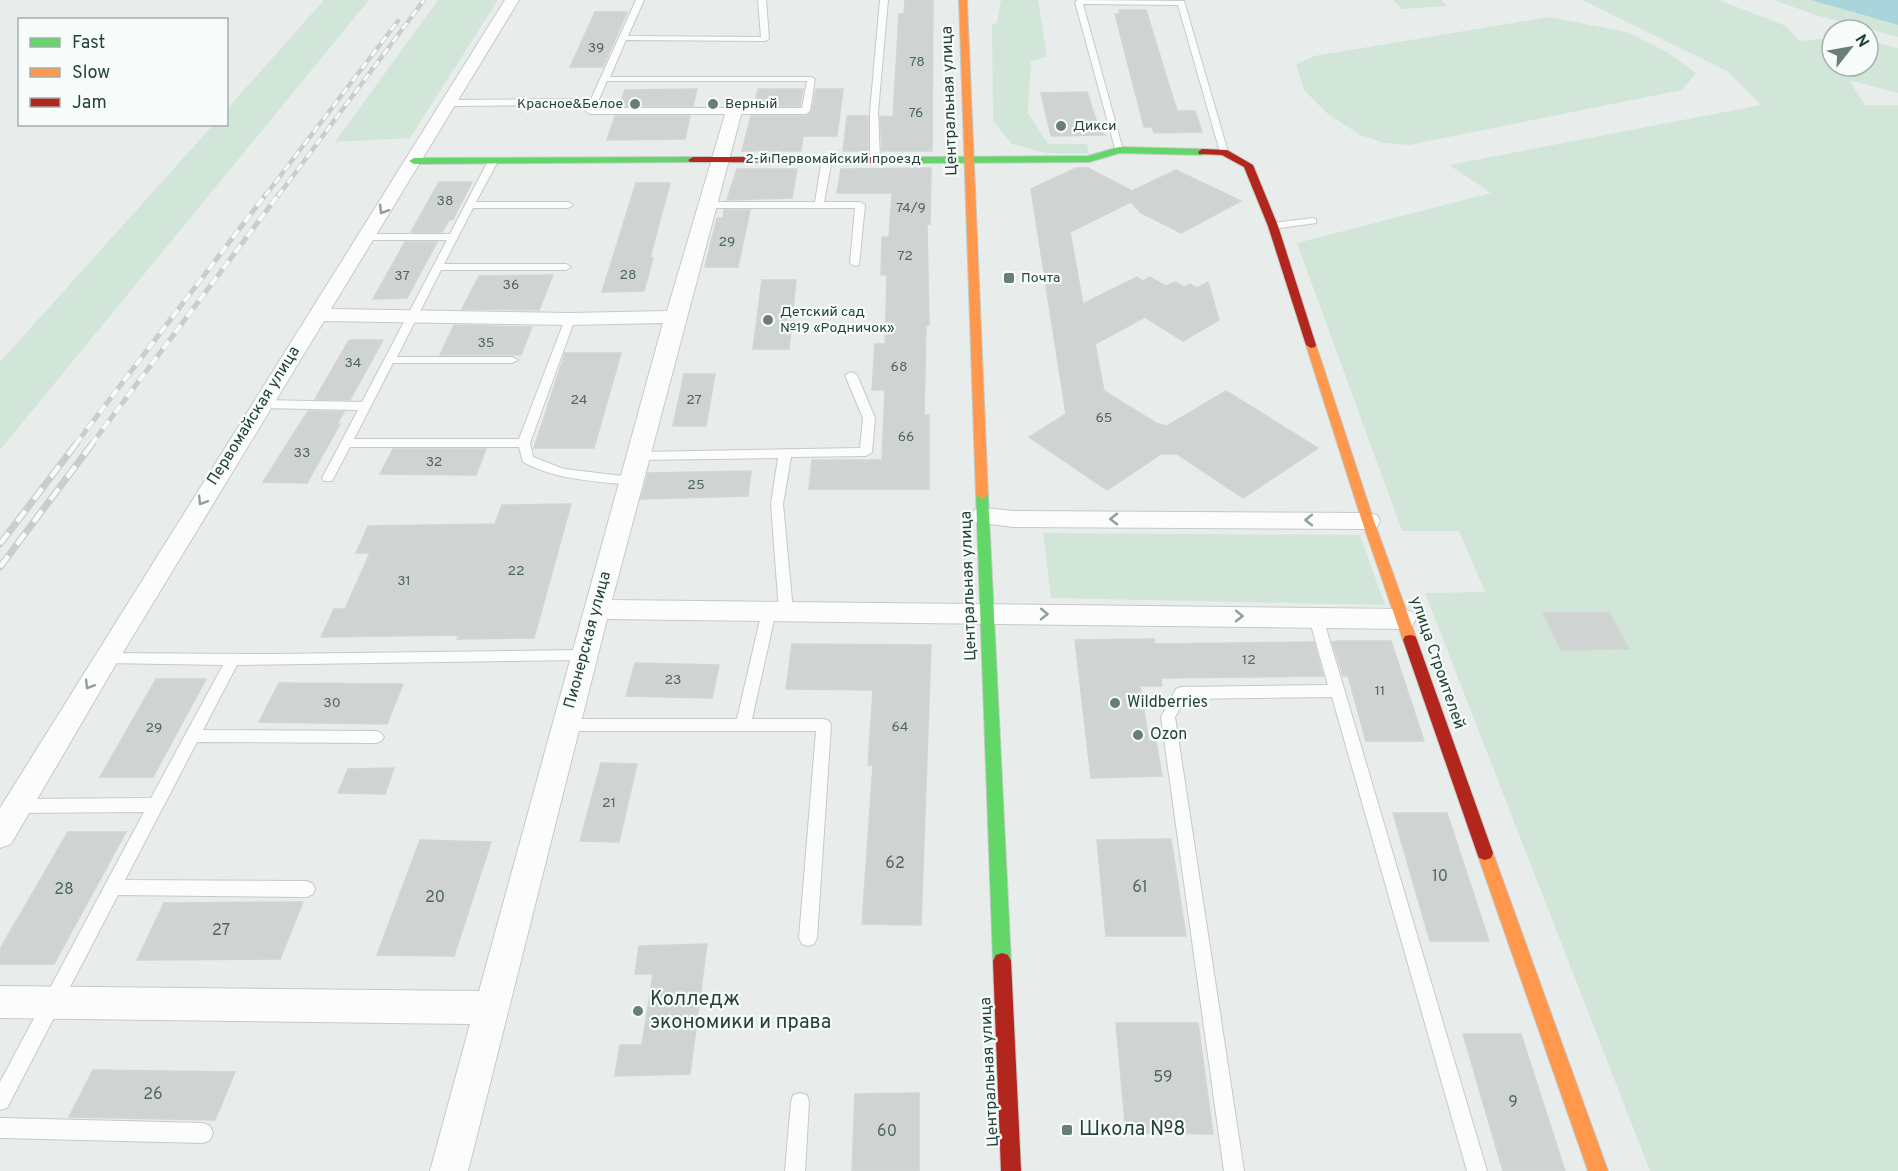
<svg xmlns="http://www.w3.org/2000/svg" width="1898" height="1171" font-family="Overpass,sans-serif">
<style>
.green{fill:#d1e6d8}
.water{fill:#a9d4db}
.building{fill:#cfd4d2;stroke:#d1d6d4;stroke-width:1.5}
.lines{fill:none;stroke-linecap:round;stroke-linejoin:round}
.lane-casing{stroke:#c5cac8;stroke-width:2}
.street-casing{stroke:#c5cac8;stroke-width:2}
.fast-casing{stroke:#c3cbc8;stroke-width:2}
.slow-casing{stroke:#c3cbc8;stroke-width:2}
.jam-casing{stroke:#c3cbc8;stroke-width:2}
.lane{fill:#fcfcfc;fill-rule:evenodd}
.street{fill:#fcfcfc;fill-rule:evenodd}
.fast{fill:#63d668;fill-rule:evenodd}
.slow{fill:#ff974d;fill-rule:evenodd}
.jam{fill:#b3261e;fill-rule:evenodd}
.rail-far2-casing{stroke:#c9cdcc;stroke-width:4.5}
.rail-far1-casing{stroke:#c9cdcc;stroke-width:5}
.rail-casing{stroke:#c9cdcc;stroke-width:7}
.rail-far2{stroke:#f7fbf9;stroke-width:3;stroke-dasharray:8;stroke-linecap:butt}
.rail-far1{stroke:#f7fbf9;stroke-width:4;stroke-dasharray:10;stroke-linecap:butt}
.rail{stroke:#f7fbf9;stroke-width:4.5;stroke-dasharray:14;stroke-linecap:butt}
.oneway{stroke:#909f9b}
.poi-dot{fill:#697e78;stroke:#f7fbf9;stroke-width:2}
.labels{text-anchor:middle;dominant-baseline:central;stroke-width:4.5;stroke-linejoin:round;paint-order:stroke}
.number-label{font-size:14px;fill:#506761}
.far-poi-label{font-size:14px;fill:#24423a;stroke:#f7fbf9;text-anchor:start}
.far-street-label{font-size:14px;fill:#24423a;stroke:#f7fbf9}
.street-label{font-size:16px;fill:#24423a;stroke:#f7fbf9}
.poi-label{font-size:16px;fill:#24423a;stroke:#f7fbf9;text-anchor:start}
.near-number-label{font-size:16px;fill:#506761}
.near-poi-label{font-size:20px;fill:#24423a;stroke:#f7fbf9;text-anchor:start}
</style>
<rect width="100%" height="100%" fill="#e8edeb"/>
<path class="green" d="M324,0H369L0,450V362L213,125L226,124L227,109Z
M438,0H498L410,138L335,142Z
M1001,0H1038L1047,57L1031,61L1028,113L1048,144H1087L1089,154L1045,153L1012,144L993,121L992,24L997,23Z
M1393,0H1441L1448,6L1402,9Z
M1582,0H1719L1786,26L1799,41L1832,38V66H1868V41L1898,48V93L1849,80L1865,105H1898V1171H1650L1425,593L1485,592L1459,531H1402L1297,243L1491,193L1449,165L1761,105L1727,71Z
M1773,0H1811L1898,25V37L1819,16Z
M1549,17L1627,32L1667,52L1696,73L1682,90L1409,145L1385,143L1360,135L1328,114L1304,90L1296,65L1314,56Z
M1043,533L1360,535L1385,605L1051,598Z"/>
<path class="water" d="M1811,0H1898V25Z"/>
<path class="building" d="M905,0H933L932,151H882L880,116L893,117L899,14H904Z
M1119,10H1146L1177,111H1195L1202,132L1154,133L1152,127H1144L1115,14H1120Z
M595,12H627L603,67H570Z
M697,89L693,106H619L625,90Z
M758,89H803L800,106H754Z
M816,89H843L837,136H803L801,151H742L751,116H807L812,111Z
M1087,92L1100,132L1105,135L1051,136L1041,93Z
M615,116H690L685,139L607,140Z
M847,116H868V151H843Z
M931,168L930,224L927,223L929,325H926L924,415H929V489H809L812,460H882L885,390H872L875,344H885L887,275H881L882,237H889L892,193H837L841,169Z
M1076,168H1088L1132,191L1176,170L1241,201L1181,233L1141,213L1131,202L1070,232L1083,304L1137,277L1143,281L1150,277L1166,286L1175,282L1184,287L1190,284L1197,288L1208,282L1219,320L1183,341L1145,317L1095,344L1104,391L1156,423L1167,426L1226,391L1318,448L1243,498L1177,454H1161L1107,490L1029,437L1066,414L1031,189Z
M737,169H797L792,198L727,200Z
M439,182H472L453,219L449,220L442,232H411Z
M636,183H670L650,258H653L644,291L602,292Z
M724,210H750L738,267H705L717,218H723Z
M405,242H437L407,298L373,299Z
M553,275L539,310L462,309L479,276Z
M762,280H796L789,349H753Z
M454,325L532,327L521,355H440Z
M349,340H383L350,400L315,399Z
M565,353H621L594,448H534Z
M684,374H715L706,426H673Z
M308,411L344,412L337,424H340L307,483L263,482Z
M393,449H486L476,475L380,474Z
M751,471L748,496L641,499L648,473Z
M571,504L534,638L457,639L459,635L321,637L334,609H345L370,553H356L368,526L495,524L502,505Z
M1609,612L1629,649L1561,650L1543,613Z
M1154,639L1155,644L1314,642L1323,676L1161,678L1162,686H1140L1149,741H1156L1162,776L1091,778L1075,640Z
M1338,641H1391L1424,741H1366L1348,676H1343L1332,642Z
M792,644L931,645L921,925L862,924L873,765H868L873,690L786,689Z
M635,663L719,665L712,698L626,696Z
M156,679H206L153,777H100Z
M279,683L403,684L387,724L259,722Z
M601,763L637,764L619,842L580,841Z
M394,768L385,794L338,793L348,769Z
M1393,813H1447L1489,941H1430Z
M68,832H126L54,964H0V949Z
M1171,839L1186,936H1106L1097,840Z
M420,840L491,842L454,956L377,955Z
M303,902L280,959L137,960L164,903Z
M707,944L690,1074L615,1076L620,1045H642L653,974H635L639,946Z
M1116,1023H1198L1213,1134L1126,1133Z
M1463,1034H1521L1565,1171H1503Z
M93,1070L235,1072L215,1120L69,1117Z
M919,1093V1171H852L855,1094Z"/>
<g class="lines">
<g class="lane-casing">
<path id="lane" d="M636,0H644L628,36L761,37L758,0H766L769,39L765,41L626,40L610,77H811L815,79L810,111L806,114H590L586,111L589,105L449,106L445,103L449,100L591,99ZM607,81H807L802,108H595Z
M880,0H888L878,112L880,159L875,162L870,159V112Z
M1078,0L1184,1L1228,152L1227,154L1220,152L1178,5L1083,4L1123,150L1116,152L1075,2Z
M827,156L832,159L824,202H860L865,205L859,265L855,266L850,263L855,208H708L703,205L708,202H815L822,159Z
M493,158L498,161L476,202H568L573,205L568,208H473L444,264H566L571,267L566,270H441L397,357H512L518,360L512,363H393L354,439H519L565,319L570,316L575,319L530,443L533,457L564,469L631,477L637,481L631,485C593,481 557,480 523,462L519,447H350L332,481H324L322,478L358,410L261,408L255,404L261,400L362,402L447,240H366L361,237L366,234H450L488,161Z
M1313,218L1316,219V223L1273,229L1268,226L1273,223Z
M851,372L857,375L875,418L872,452L866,456L791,457L783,504L793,611L791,615H781L779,611L771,504L778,458L638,460L632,456L638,452L860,448L863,418L845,375Z
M769,606L774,607L776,611L752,719H824L829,721L831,725L817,938L814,944L808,946L802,944L799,938L816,731H565L560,729L558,725L560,721L565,719H737L762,611L764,607Z
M1316,613L1321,614L1323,618L1487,1171H1467L1332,697L1185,699L1175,717L1244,1171H1224L1161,717L1176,689L1181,687L1328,685L1309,618L1311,614Z
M584,650L589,651L591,655L589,659L584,660L237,665L203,730L376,731L381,733L384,737L381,741L376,743L197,742L125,880L307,881L313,884L315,889L313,894L307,897L118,895L7,1108L0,1110V1082L144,812L17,813L11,811L9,806L11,801L17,799L151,798L223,665L106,663L101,661L99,657L101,653L272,654Z
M800,1093L807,1095L809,1102L805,1171H785L791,1102L793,1095Z
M0,1118L203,1123L210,1126L213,1133L210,1140L203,1143L0,1138Z"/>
</g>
<g class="street-casing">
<path id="street" d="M505,0H519L331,309L570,313L667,311L726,111L728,108H740L742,111L612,600L1403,609L1412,612L1416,619L1412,626L1403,629L607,619L468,1171H430L470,1024L0,1018V986L479,991L663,323L570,325L324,321L116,664L11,844L0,848V808Z
M983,508L1014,511L1368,513L1377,515L1380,521L1377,527L1368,529L1014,527L974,522L971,516L974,510Z"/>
</g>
<g class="fast-casing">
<path id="fast" d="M1119,147L1202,149L1206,152L1202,155L1120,153L1089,162L918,163L913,160L918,157L1088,156Z
M693,157L698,160L696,162L414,164L409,161L414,158Z
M982,491L988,495L1011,961L1008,967L1002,969L996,967L993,961L976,495Z"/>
</g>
<g class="slow-casing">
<path id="slow" d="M959,0H967L988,495L982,499L976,495Z
M1311,342L1316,345L1374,521L1417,640L1415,644H1405L1403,640L1362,521L1306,345Z
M1485,846L1491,848L1493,853L1608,1171H1588L1477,853L1479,848Z"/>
</g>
<g class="jam-casing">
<path id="jam" d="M1202,149L1227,150L1253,165L1278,226L1316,345L1315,347L1311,348L1306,345L1268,226L1244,167L1222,155L1199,154L1198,152Z
M693,157H918L923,160L918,163L690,162L688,160Z
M1410,635L1415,636L1417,640L1493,853L1491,858L1485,860L1479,858L1477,853L1403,640L1405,636Z
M1002,953L1008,955L1011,961L1021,1171H1001L993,961L996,955Z"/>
</g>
<use href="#lane" class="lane"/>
<use href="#street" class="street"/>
<use href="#fast" class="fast"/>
<use href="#slow" class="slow"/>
<use href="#jam" class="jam"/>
<g class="rail-far2-casing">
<path id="rail-far2" d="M265,196L398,21
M278,196L424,0"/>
</g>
<g class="rail-far1-casing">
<path id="rail-far1" d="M75,445L266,194
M91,445L279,194"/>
</g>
<g class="rail-casing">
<path id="rail" d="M0,544L76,444
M0,567L92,444"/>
</g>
<use href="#rail-far2" class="rail-far2"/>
<use href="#rail-far1" class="rail-far1"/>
<use href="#rail" class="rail"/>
</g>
<defs><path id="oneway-chevron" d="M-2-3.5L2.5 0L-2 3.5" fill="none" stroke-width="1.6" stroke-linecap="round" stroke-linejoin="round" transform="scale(1.5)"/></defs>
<g class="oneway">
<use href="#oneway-chevron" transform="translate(383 210) rotate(122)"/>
<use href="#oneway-chevron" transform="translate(202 501) rotate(122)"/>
<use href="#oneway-chevron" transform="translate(1114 519) rotate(-180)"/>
<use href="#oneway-chevron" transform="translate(1309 520) rotate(-180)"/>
<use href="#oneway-chevron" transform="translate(1044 614) rotate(1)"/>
<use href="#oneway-chevron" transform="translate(1239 616) rotate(1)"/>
<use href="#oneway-chevron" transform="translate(89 685) rotate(121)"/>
</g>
<g class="poi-dot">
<circle cx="635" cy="104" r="6"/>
<circle cx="713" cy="104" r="6"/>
<circle cx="1061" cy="126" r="6"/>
<rect x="1003" y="272" width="12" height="12" rx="3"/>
<circle cx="768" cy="320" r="6"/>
<circle cx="1115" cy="703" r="6"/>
<circle cx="1138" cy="735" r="6"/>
<circle cx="638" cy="1011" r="6"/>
<rect x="1061" y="1124" width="12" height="12" rx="3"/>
</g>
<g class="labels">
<g class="number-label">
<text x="596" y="48">39</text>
<text x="917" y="62">78</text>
<text x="916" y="113">76</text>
<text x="445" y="201">38</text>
<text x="911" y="208">74/9</text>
<text x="727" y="242">29</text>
<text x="905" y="256">72</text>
<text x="628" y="275">28</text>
<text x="402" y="276">37</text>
<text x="511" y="285">36</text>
<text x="486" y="343">35</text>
<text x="353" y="363">34</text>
<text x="899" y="367">68</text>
<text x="579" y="400">24</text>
<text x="694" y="400">27</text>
<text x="1104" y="418">65</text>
<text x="906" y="437">66</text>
<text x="302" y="453">33</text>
<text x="434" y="462">32</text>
<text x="696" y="485">25</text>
<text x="516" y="571">22</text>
<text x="404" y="581">31</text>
<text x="1249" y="660">12</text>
<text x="673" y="680">23</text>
<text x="1380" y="691">11</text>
<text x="332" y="703">30</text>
<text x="900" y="727">64</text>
<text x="154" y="728">29</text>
<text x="609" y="803">21</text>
</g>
<g class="far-poi-label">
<text x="623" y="104" text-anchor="end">Красное&amp;Белое</text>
<text x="725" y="104">Верный</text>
<text x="1073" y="126">Дикси</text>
<text x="1021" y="278">Почта</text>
<text x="780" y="312">Детский сад<tspan x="780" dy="16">№19 «Родничок»</tspan></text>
</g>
<g class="far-street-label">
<text x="833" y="159">2-й Первомайский проезд</text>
</g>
<g class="street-label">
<text transform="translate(950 101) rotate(-92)">Центральная улица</text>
<text transform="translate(254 416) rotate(-58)">Первомайская улица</text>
<text transform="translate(969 586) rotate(-92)">Центральная улица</text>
<text transform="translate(588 640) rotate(-75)">Пионерская улица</text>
<text transform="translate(1437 663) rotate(71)">улица Строителей</text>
<text transform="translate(990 1072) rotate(-93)">Центральная улица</text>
</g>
<g class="poi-label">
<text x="1127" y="703">Wildberries</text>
<text x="1150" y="735">Ozon</text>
</g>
<g class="near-number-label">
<text x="895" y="864">62</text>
<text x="1440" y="877">10</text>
<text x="1140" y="888">61</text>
<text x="64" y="890">28</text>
<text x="435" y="898">20</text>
<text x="221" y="931">27</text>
<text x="1163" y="1078">59</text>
<text x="153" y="1095">26</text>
<text x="1513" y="1103">9</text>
<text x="887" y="1132">60</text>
</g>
<g class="near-poi-label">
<text x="650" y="1000">Колледж<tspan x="650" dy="23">экономики и права</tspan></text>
<text x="1079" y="1130">Школа №8</text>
</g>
</g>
<rect x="18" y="18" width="210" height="108" fill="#f7fbf9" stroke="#a3b1ad" stroke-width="1.5"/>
<rect x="30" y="38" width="30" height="9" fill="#63d668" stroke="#a3b1ad" stroke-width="1.5"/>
<text x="72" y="48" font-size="18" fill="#24423a">Fast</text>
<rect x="30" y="68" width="30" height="9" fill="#ff974d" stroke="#a3b1ad" stroke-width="1.5"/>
<text x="72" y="78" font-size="18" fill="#24423a">Slow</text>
<rect x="30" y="98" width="30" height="9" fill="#b3261e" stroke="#a3b1ad" stroke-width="1.5"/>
<text x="72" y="108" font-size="18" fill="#24423a">Jam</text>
<g transform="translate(1850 48) rotate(59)"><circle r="28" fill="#f7fbf9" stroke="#a3b1ad" stroke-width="1.5"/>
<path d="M0-4.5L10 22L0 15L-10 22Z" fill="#697e78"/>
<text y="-9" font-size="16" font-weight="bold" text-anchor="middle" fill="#24423a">N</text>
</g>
</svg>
